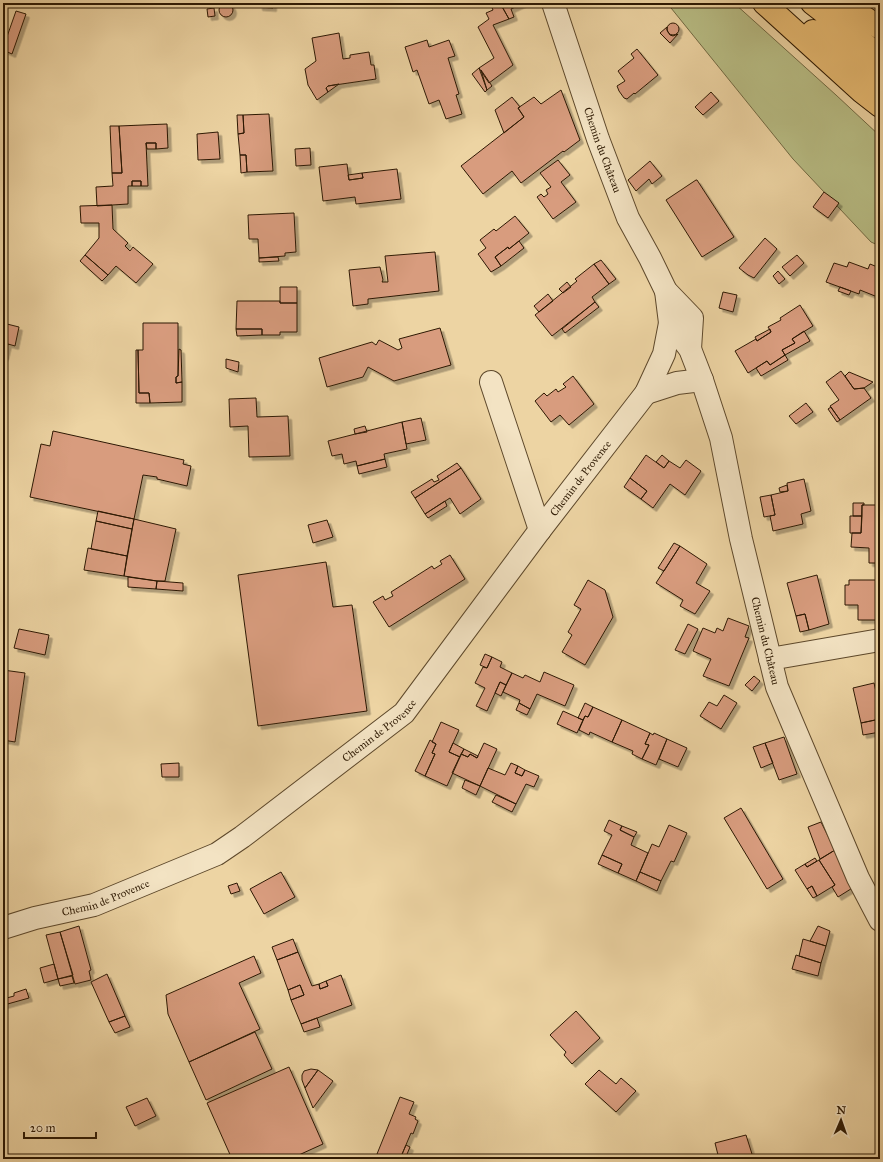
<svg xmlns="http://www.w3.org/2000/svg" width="883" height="1162" font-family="'IM FELL Great Primer',serif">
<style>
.green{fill:#b8bd85;stroke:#726b44}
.building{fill:#d89c7e;stroke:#2d1903;filter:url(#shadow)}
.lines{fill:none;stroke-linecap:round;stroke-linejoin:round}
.minor-casing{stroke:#5d482b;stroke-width:24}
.highway-casing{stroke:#2d1903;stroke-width:24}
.minor{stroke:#f3e3c3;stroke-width:22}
.highway{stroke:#e6ba72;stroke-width:22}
.labels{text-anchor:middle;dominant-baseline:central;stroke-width:4;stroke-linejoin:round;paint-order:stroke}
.street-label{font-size:11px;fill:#2d1903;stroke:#f3e3c3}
</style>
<defs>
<filter id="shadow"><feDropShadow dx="3.5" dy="3.5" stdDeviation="0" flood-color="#0004"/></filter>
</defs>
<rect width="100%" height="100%" fill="#edd4a3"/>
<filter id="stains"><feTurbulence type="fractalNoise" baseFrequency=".005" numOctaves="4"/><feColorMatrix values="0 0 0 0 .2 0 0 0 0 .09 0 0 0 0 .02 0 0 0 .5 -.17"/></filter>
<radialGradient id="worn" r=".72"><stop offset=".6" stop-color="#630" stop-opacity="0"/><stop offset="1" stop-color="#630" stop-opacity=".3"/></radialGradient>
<path class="green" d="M667,3H734L836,95L880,136V246L871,242L793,159Z"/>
<path class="building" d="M219 10a7 7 0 1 1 14 0a7 7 0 1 1-14 0Z
M259,3H273V8L259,7Z
M490,3H500L509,19L493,25L513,65L489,83L479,68L494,58L478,27L489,19L486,13L493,10Z
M500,3H524L511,9L514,17L509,19Z
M214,8L215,16L208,17L207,9Z
M16,11L26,14L12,54L3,50V48Z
M667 29a6 6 0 1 1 12 0a6 6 0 1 1-12 0Z
M667,27V30L670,35L673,36L678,34L670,43L660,33Z
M339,33L343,59L350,58V55L369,52L371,65H374L376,79L328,86L326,88L328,92L317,100L308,85L305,69L316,61L312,38Z
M427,40L429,47L449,40L455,56L448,58L459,94L456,95L462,114L446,119L439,100L429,104L417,70L413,72L405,47Z
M637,49L658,75L635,94L634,93L627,99L624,98L619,91L617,86L625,81L618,71L634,58L631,54Z
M479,68L487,90L485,92L472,74Z
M481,70L492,86L487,90Z
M339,84L328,92L326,88L328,86Z
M561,90L580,140L564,152L563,151L521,183L512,171L483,194L461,166L524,117L518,108L534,97L541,104Z
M711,92L719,101L703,115L695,107Z
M512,97L520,107L518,108L524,117L504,133L495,110Z
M269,114L273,171L247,172L246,155H240L238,134L244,133L243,115Z
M237,115H243L244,133L238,134Z
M167,124L168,148L156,149V143H146L148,186H141V181H132V186H128V204L97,206L96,187L113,186L112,173H122L119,126Z
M110,126H119L122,173H112Z
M218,132L220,159L198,160L197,134Z
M146,143H156V149H147Z
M310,148L311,165L296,166L295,149Z
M240,155H246L247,172L241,173Z
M558,160L570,175L561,182L576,202L553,219L537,197L541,194L544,197L548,194L546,190L551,187L540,173Z
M650,161L662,176L652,184L649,179L636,191L628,180Z
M347,164L349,180L363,178L362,173L397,169L401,199L356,204L355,197L323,201L319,167Z
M362,173L363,178L349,180L348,175Z
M696,180H697L734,237L702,257L666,200Z
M132,181H141V186H132Z
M824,192L839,203L828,218L813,207Z
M112,205L113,229L128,243L125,246L130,251L133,247L153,264L136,283L116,266L108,275L85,255L99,238V223H81L80,206Z
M294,213L296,252L285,253V256L259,258L258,239H249L248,215Z
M515,216L529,233L509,249L508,247L495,257L501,266L491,272L478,254L486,248L480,240L494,229L496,231Z
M765,238L777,249L754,278L748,275L739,268Z
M519,241L524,248L501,266L495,257L508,247L509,249Z
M435,252L439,291L368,299V304L353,306L349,270L380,267L383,280L382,282H388L385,256Z
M85,255L108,275L102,281L80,261Z
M797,255L804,263L790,276L782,267Z
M278,257L279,261L259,262V258Z
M601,260L616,279L609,284L594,264Z
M849,262L868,269L870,264L880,268V298L860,290L859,294L826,282L834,263L847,267Z
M594,264L609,284L592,297L595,302L552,336L535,315L577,281L575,279Z
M778,271L785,279L779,284L773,276Z
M567,282L571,287L563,293L559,289Z
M280,287H297V303H280Z
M840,287L851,291L849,295L838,291Z
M723,292L737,295L733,312L719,308Z
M548,294L553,301L539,312L534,306Z
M237,301H280V303H297V332H280V335H262V329H236Z
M595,302L599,307L565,333L562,329Z
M800,305L813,326L792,339L795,343L782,350L785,355L770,365L767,361L748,373L735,351L756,339L757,341L771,332L768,327L781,320L780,318Z
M3,323L19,327L15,346L8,344L5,356L3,359Z
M143,323H178V376L176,377V383L182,382V402L150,403L149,393H139L138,350H143Z
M440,328L451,365L394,381L368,367L363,377L327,387L319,358L372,342L376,345L379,340L398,350L402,348L399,339Z
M236,329H262V335L237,336Z
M770,329L771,332L757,341L755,337Z
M804,331L810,341L785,355L782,350L795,343L792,339Z
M179,349L181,350L182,382L176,383V377L178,376Z
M136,350H138L139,393H149L150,403H136Z
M785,355L788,360L761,376L756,368L767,361L770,365Z
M226,359L239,362L238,372L226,368Z
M841,371L854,389L864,388L871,398L840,420L830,406L839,400L826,382Z
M849,372L873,382L864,388L854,389L845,376Z
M573,376L594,404L569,425L560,415L551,422L535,401L544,393L547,396L556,389L558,392L566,387L563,384Z
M256,398L257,417L288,416L290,456L249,457L248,426L230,427L229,399Z
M806,403L813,412L796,424L789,416Z
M831,407L840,420L837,422L828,409Z
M421,418L426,440L406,444L402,422Z
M402,422L407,449L384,454L385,459L357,466L356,461L344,464L342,454L332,456L328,441Z
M365,426L367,432L355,434L354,429Z
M53,431L184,460L183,464L191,466L187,486L157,479V477L143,475L134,519L30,497L41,444L50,446Z
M646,455L664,468L669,461L680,468L686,460L701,471L685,495L670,484L653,508L641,499L647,491L630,478Z
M662,455L669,461L664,468L656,462Z
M385,459L387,467L359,474L357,466Z
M457,463L461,468L415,498L411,492L432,479L434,482L439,480L437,476Z
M461,468L481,499L460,514L450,498L425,514L415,498Z
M630,478L647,491L641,499L624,487Z
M804,479L811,511L801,514L803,524L773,531L770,516L775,515L771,495L788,491L787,483Z
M787,485L788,491L780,492L779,488Z
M771,495L775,515L764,517L760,497Z
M445,501L447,506L428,518L425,514Z
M853,503H864V505H862V516H853Z
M862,505H880V563H869V548L851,547L852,533H861Z
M98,511L134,519L132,529L96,521Z
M850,516H862L861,533H850Z
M134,519L176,529L165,581H157L124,576Z
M327,520L333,537L313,543L308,525Z
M96,521L132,529L127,556L91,549Z
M674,543L680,546L664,571L658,568Z
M680,546L707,564L696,583L710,591L695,614L680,606L683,600L656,583Z
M88,548L127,556L124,576L84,570Z
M450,555L465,579L389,627L373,602L383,596L385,600L393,596L391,592L432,566L434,569L442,564L440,561Z
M326,562L333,607L352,605L367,711L258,726L238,575Z
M817,575L829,624L809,630L805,614L796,616L787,583Z
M128,577L157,581L156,589L128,587Z
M588,580L605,590L613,617L585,665L562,652L572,635L568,632L581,609L574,605Z
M849,580H880V620H858V605H845V585H849Z
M157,581L183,583V591L156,589Z
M805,614L809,630L800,632L796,616Z
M728,618L749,626L745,637L749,638L729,686L703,676L711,659L693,651L703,628L715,633L717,628L723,631Z
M688,624L698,629L685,654L675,650Z
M19,629L49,635L45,655L14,648Z
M485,654L492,657L487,668L480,665Z
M492,657L502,662L500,667L512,673L506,685L500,682L487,711L476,706L485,688L475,683L483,667L487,668Z
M3,670L25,673L15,742L3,740Z
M544,672L574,685L565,706L537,694L530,709L519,703L520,700L503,692L512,673L523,678L525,675L540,682Z
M754,676L760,681L752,691L745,685Z
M500,682L506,685L501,696L495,693Z
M874,683L880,709V719L861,723L853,688Z
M724,695L737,703L721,729L700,716L709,702L717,706Z
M519,703L530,709L527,715L516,710Z
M585,703L593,707L588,717L585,716L583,720L578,718Z
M593,707L622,720L612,742L590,732L589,735L579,730L585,716L588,717Z
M563,711L583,720L577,733L557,724Z
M880,719V732L863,735L861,723Z
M622,720L650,733L645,744L649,745L642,759L632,754L633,751L612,742Z
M441,722L459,730L449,752L460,757L447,786L425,776L435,754L432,753L436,744L432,742Z
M650,733L653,735L654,733L667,739L656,765L642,759L649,745L645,744Z
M784,737L797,774L779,780L765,743Z
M667,739L687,748L678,767L659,759Z
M430,740L436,744L432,753L435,754L425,776L415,771Z
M453,743L464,749L460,757L449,752Z
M484,743L497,749L480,786L452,773L461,754L468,757L470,754L477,758Z
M765,743L773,763L761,768L753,747Z
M464,749L478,756L477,758L470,754L468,757L461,754Z
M179,763V777H162L161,764Z
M511,763L518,766L515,773L522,776L525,770L539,776L534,787L526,784L516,804L480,786L488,768L505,775Z
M518,766L525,770L522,776L515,773Z
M465,780L480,786L476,795L462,788Z
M496,795L516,804L512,812L492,802Z
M741,808L783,879L767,889L724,818Z
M609,820L622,826L620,830L634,837L631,845L648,853L636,881L618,873L622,864L602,855L612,835L604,831Z
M821,822L835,850L820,859L808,827Z
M669,825L687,833L674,862L671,861L661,881L640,872L652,844L659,847Z
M622,826L637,832L634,837L620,830Z
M835,850L854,887L838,897L832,887L835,885L819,860Z
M602,855L622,864L618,873L598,864Z
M815,858L817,861L807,867L805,864Z
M819,860L835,885L817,896L812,886L807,889L795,870L805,864L807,867Z
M281,872L295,897L264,914L250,889Z
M640,872L661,881L657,891L636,881Z
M237,883L240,891L231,894L228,886Z
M812,886L817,896L813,898L807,889Z
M79,926L91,970L89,971L91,980L75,984L60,932Z
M818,926L830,931L826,946L810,941Z
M60,932L73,975L58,979L46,935Z
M293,939L298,952L277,960L272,947Z
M803,939L826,946L821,963L799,956Z
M298,952L312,986L319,984L320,989L328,986L326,981L341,975L352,1005L301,1024L291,1000L304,995L300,985L288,990L277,960Z
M796,955L821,963L818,976L792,969Z
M254,956L261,973L239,983L260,1029L189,1062L168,1014L166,995Z
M54,964L58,979L44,983L40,968Z
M107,974L125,1016L109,1022L91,982Z
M72,976L74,983L60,986L58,979Z
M326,981L328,986L320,989L319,984Z
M300,985L304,995L291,1000L288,990Z
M26,989L29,998L4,1005L3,999L14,996V993Z
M576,1011L600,1038L572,1064L564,1055L566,1052L550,1035Z
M125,1016L130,1027L115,1033L109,1022Z
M317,1018L320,1027L304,1032L301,1024Z
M255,1032L272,1069L206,1100L189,1062Z
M289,1067L323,1144L290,1159H232L207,1103Z
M311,1069L318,1070L305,1088L302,1080V1075L304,1071Z
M318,1070L333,1081L313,1108L305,1088Z
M599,1070L616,1084L621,1078L636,1091L616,1112L585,1084Z
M400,1097L414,1102L409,1114L416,1117L415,1119L418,1121L413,1134L411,1133L400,1159H389L377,1154Z
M147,1098L156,1116L135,1126L126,1107Z
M746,1135L752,1154L741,1159H719L715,1143Z
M406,1145L410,1147L405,1159H400Z"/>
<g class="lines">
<g class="minor-casing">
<g id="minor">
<path id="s1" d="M553,3L598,139L628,218L650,258L666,291L692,318L690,349"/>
<path id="s2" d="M666,291L670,323L690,349L702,380L721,438L741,539L777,687L858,878L880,920"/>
<path d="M491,382L540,530"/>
<path d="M646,393L677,383L702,380"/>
<path d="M770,659L880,640"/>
<path id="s3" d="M3,928L35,918L94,905L217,854L242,837L404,713L540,530L646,393L664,354L670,323"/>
</g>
</g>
<g class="highway-casing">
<path id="highway" d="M764,3L862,92L880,106
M812,3L880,56
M844,3L880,28
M813,31L880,79"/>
</g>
<use href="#minor" class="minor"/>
<use href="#highway" class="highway"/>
</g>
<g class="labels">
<g class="street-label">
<text stroke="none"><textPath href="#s1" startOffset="155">Chemin du Château</textPath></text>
<text stroke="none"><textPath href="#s3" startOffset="755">Chemin de Provence</textPath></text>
<text stroke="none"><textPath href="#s2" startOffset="367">Chemin du Château</textPath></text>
<text stroke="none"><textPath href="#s3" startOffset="431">Chemin de Provence</textPath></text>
<text stroke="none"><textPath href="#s3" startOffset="107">Chemin de Provence</textPath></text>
</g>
</g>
<rect width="883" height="1162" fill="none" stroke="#edd4a3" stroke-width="16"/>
<rect x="4" y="4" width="875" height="1154" fill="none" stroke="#2d1903" stroke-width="2"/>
<rect x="8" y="8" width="867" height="1146" fill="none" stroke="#2d1903"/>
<g transform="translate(841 1120) rotate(2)" stroke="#f3e3c3" stroke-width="3" paint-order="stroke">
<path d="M0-3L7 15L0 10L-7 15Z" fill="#2d1903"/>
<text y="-6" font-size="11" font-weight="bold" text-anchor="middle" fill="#2d1903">N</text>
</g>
<path d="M24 1132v6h72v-6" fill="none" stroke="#2d1903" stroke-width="2"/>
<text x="30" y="1132" font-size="12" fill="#2d1903" stroke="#f3e3c3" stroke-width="3" paint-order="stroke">20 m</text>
<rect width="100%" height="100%" filter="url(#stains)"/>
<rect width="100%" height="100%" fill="url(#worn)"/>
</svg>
